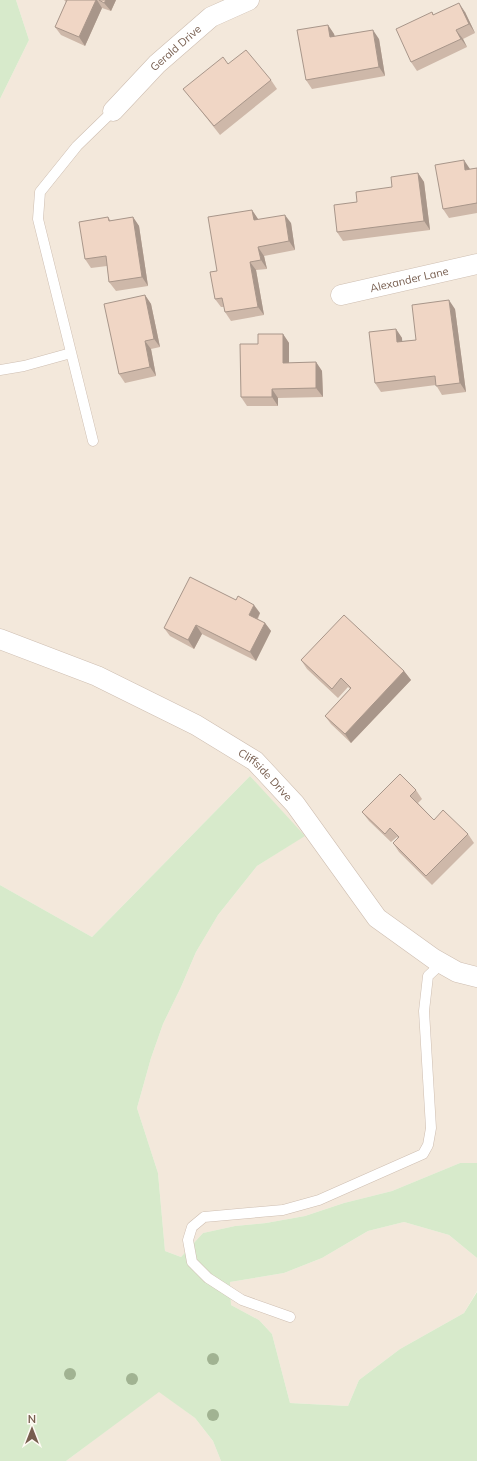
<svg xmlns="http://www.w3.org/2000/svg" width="477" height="1461" font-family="Mulish,sans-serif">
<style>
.residential{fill:#f3e8db}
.green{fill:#d7eacb}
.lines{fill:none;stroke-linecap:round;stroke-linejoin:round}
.lane-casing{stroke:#cebeb1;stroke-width:11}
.street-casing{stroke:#cebeb1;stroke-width:21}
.lane{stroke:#fff;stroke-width:10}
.street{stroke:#fff;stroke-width:20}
.tree{fill:#a1b392}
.wall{fill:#ceb8a9}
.shaded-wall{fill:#a8968a}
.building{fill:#f0d6c5;stroke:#a8968a}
.labels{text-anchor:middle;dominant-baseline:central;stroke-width:4;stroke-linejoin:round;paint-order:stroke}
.street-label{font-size:11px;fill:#775e4f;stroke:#fefaf3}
</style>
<rect width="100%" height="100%" fill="#fcf6ed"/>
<path class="residential" d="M16,0H477V1163H460L392,1191L344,1203L305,1216L266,1223L235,1226L203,1233L181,1257L165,1251L158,1173L137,1108L151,1058L163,1024L181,987L196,952L218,915L257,866L304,836L250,776L92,937L0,885V99L29,40Z
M404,1222L449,1235L477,1258V1291L464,1313L400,1349L359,1380L348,1406L290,1403L272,1334L259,1320L231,1305L230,1282L284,1273L322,1258L368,1231Z
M159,1391L195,1418L213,1441L221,1461H66Z"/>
<path class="green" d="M0,0H16L29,40L0,99Z
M250,776L305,836L257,866L218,915L196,952L181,987L163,1024L151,1058L137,1108L158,1173L165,1251L181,1257L203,1233L235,1226L266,1223L305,1216L344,1203L392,1191L460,1163H477V1258L449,1235L404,1222L368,1231L322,1258L284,1273L230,1282L231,1305L259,1320L272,1334L290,1403L348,1406L359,1380L400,1349L464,1313L477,1292V1461H221L213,1441L195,1418L159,1392L66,1461H0V885L92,937Z"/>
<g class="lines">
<g class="lane-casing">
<path id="lane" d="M0,370L24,366L71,353
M93,441L38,219L40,192L77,146L113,111
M290,1317L242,1300L208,1278L192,1262L188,1240L192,1227L204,1217L283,1210L319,1200L423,1154L428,1145L431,1128L424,1011L428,976L442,963"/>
</g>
<g class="street-casing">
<g id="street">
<path id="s1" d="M113,111L157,64L211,17L249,0"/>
<path id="s2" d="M341,295L477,264"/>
<path id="s3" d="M0,639L97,676L196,725L255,761L295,804L377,918L434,959L457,972L477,977"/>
</g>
</g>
<use href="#lane" class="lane"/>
<use href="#street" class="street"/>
</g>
<g class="tree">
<circle cx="213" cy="1359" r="6"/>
<circle cx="70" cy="1374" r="6"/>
<circle cx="132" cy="1379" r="6"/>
<circle cx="213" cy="1415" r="6"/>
</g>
<path class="wall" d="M64,0H116L111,11L102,8L85,46L61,35L55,27L66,2Z
M432,12L434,15L465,12L475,33L463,39L467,47L417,71L411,62Z
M328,25L334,34L335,36L379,39L385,76L312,89L306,80Z
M228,64L271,80L277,89L220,135L190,97L183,89Z
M477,168V213L449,218L443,209L470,169Z
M418,173L424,182L430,230L343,241L337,232L392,187Z
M252,210L258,219L291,223L295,250L264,256L267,269L256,270L264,315L231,321L225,312L224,307H221L215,299L217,271Z
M108,217L111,221L133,217L139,226L148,286L116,291L109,282L107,266L91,268L85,259Z
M145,295L151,304L160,347L151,349L156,376L125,383L119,374Z
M455,309L466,392L442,395L436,385L381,392L375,383L396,329L402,338V341L416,340Z
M283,334L289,343V363L316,362L322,371L323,397L278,398V406H247L241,397L258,344Z
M260,613L258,619L265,623L271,631L256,661L202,634L194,649L170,636L164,628Z
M301,660L404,671L411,680L351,743L331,724L325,716L350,689L348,687L338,698L307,669Z
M416,790L422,799L418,803L434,820L468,834L474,843L432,885L399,852L393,843L398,838L397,837L391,842L369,821L362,812Z"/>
<path class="shaded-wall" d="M96,0H97L102,8L85,46L79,37Z
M106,0H116L111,11L104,3Z
M459,3L465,12L475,33L469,24Z
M328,25L334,34L336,46L330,37Z
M373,30L379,39L385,76L379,67Z
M456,30L463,39L467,47L461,39Z
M464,160L470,169L465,170Z
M418,173L424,182L430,230L424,221Z
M252,210L258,219L260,229L254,220Z
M285,215L291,223L295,250L289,241Z
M133,217L139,226L148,286L142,277Z
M258,247L264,256L267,269L261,260Z
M250,262L256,270L264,315L258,307Z
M145,295L151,304L160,347L154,339Z
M449,300L455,309L466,392L460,383Z
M396,329L402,338L403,351L397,342Z
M283,334L289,343V372L283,363Z
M145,341L151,349L156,376L150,367Z
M316,362L322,371L323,397L316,388Z
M272,389L278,398V406L272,397Z
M254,605L260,613L255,623L249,615Z
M265,623L271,631L256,661L250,652Z
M196,625L202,634L194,649L188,640Z
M404,671L411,680L351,743L345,734Z"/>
<path class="building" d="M67,0H96L79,37L55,27Z
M99,0H106L104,3Z
M459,3L469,24L456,30L461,39L411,62L396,29L432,12L433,15Z
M328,25L330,37L373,30L379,67L306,80L297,30Z
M246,50L271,80L214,126L183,89L223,57L228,64Z
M464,160L465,170L477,168V203L443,209L435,165Z
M418,173L424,221L337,232L334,205L357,202L356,192L392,187L391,177Z
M252,210L254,220L285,215L289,241L258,247L261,260L250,262L258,307L225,312L222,298L215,299L210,272L217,271L208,217Z
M108,217L109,221L133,217L142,277L109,282L106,256L85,259L79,222Z
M145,295L154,339L145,341L150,367L119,374L104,304Z
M449,300L460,383L436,386L435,376L375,383L369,332L396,329L397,342L416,340L412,305Z
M258,334H283V363L316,362V388L272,389V397H241L240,344H258Z
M190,577L236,600L238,596L254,605L249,615L265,623L250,652L196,625L188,640L164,628Z
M344,615L404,671L345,734L325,716L351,688L341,678L332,689L301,660Z
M400,774L416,790L410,796L434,820L443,810L468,834L426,876L393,843L399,837L390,828L385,834L362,812Z"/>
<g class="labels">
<g class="street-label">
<text stroke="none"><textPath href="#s1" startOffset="89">Gerald Drive</textPath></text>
<text stroke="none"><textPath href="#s2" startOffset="70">Alexander Lane</textPath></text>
<text stroke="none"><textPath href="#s3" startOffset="300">Cliffside Drive</textPath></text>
</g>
</g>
<g transform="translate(32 1429)" stroke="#fefaf3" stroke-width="3" paint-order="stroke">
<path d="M0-3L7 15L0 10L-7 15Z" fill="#775e4f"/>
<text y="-6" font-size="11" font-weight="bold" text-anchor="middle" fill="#775e4f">N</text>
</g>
</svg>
